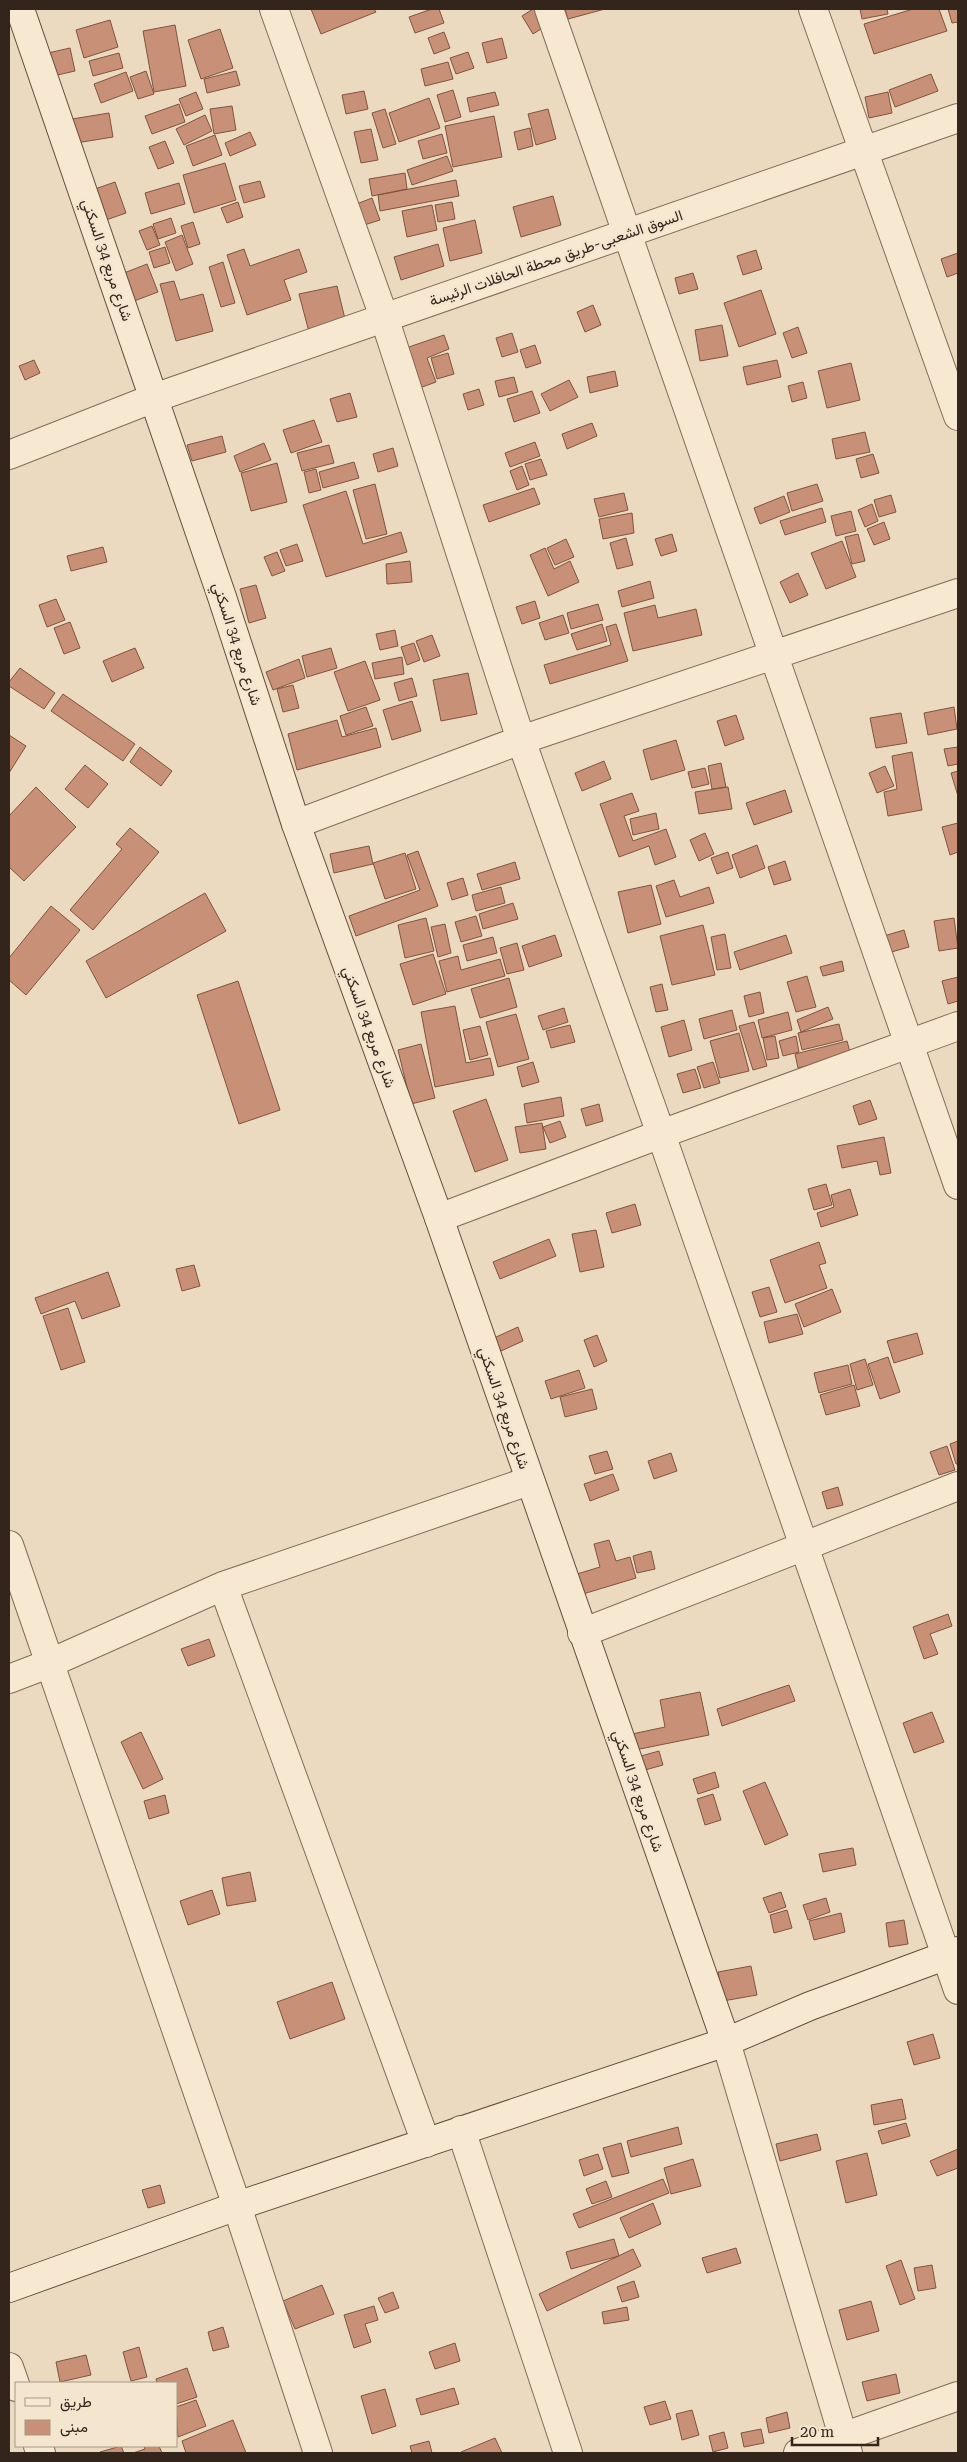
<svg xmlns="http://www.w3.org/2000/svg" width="967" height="2462" font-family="'Roboto Serif',Vazirmatn,serif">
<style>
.building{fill:#c89077;stroke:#81533f}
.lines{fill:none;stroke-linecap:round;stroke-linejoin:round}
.street-casing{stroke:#836b58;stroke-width:30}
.secondary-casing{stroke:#654c3c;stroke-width:30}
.street{stroke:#f7e8d2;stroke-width:28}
.secondary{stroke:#f7e8d2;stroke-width:28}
.labels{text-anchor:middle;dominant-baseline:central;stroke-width:4.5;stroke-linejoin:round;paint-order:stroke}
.street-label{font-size:15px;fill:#33251c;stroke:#f3e5ce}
</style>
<rect width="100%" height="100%" fill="#ebdabf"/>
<path class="building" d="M311,9H374L376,12L321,34Z
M432,9H439L444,23L415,33L409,17Z
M533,9H540L549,24L533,34L522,16Z
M565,9H605L568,19Z
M860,9H887L888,14L862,19Z
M913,9H939L947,31L874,54L864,24Z
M948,9H958V22L952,23Z
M110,20L118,47L84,58L76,30Z
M175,25L186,86L154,92L143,31Z
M220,29L233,68L201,79L188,40Z
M444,32L450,48L434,54L428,38Z
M502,38L507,58L487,63L482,43Z
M70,48L75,71L53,76L48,53Z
M468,52L474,68L456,74L450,58Z
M119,53L123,68L93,76L89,61Z
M448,62L453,79L425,86L421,69Z
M146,71L154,94L138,99L130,77Z
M236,71L240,85L207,93L204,79Z
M126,72L133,91L101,103L94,84Z
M931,74L938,91L895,107L889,90Z
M453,90L461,117L445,122L437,95Z
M364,91L368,109L346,114L342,95Z
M196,92L203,109L186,116L179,99Z
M495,92L499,105L470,112L467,98Z
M888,92L892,113L869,118L865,97Z
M429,98L440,128L399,142L389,113Z
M179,104L185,122L152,134L145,116Z
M232,106L236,130L214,134L210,109Z
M385,109L396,144L383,148L372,113Z
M548,109L556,139L536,145L528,114Z
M109,113L113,137L76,143L72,119Z
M205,115L212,131L184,145L176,129Z
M494,116L502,157L453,167L445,126Z
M530,128L533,146L518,150L514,132Z
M371,129L378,160L361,163L354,132Z
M250,132L256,145L230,156L225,143Z
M442,134L447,153L423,159L418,141Z
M215,135L222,155L193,166L186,146Z
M165,141L174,163L158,169L149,147Z
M447,156L453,171L412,185L407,170Z
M225,163L236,200L194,213L183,175Z
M405,173L407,189L372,196L369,179Z
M456,180L459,196L380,211L378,195Z
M260,181L265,197L244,203L239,186Z
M115,182L126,213L106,220L95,189Z
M179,183L185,204L151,214L145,193Z
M553,196L561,225L521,237L513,207Z
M372,198L380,220L361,226L354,205Z
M238,202L243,217L227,223L221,208Z
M452,202L455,219L438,222L435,205Z
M432,205L437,230L407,237L402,211Z
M171,218L176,233L158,239L153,224Z
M475,220L482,253L450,261L443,228Z
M193,222L200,244L188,248L181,226Z
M152,226L160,245L147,250L139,231Z
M182,235L193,264L176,271L165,242Z
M438,244L444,266L401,280L394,257Z
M165,247L170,263L154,268L149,252Z
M244,249L250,266L299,249L307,272L284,280L291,300L247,315L227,255Z
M756,250L762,269L743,275L737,256Z
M958,253V273L947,277L941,259Z
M223,262L235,303L221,307L209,267Z
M147,264L158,292L134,301L124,273Z
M693,273L698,289L679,294L675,278Z
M174,281L180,300L203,294L213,331L176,341L160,284Z
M337,286L346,323L309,332L299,294Z
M761,290L776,334L739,347L724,303Z
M593,305L601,325L585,332L577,312Z
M722,325L728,356L700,361L695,330Z
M798,327L807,353L792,358L783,333Z
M512,333L518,352L502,357L496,338Z
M444,335L449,349L427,358L436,382L414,390L400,350Z
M535,345L541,363L526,368L520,350Z
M448,353L454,374L437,379L431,358Z
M34,360L40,373L25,380L19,366Z
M777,360L781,377L747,385L743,367Z
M851,363L860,400L827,408L818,371Z
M615,371L618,386L590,393L587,377Z
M514,377L518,392L499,397L495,381Z
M569,380L578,397L550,411L541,394Z
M803,382L807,398L792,402L788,386Z
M479,389L484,405L468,410L463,394Z
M532,391L540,413L514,422L507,399Z
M350,393L357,417L337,422L330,399Z
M314,420L322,442L291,453L283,430Z
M592,423L597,436L567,449L562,434Z
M865,432L870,452L836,459L832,439Z
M222,436L226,452L192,461L187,445Z
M535,442L540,456L510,467L505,453Z
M264,443L271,460L240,472L234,456Z
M329,445L334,463L302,471L297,453Z
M393,448L398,466L378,472L373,454Z
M873,454L879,473L861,478L856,459Z
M541,459L547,475L530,480L525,464Z
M354,462L359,478L323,488L319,472Z
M277,463L287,502L251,511L241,473Z
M522,466L529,485L517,490L510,471Z
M316,469L321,490L309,493L304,472Z
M375,484L387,534L366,539L353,490Z
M817,484L823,501L792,511L787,493Z
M534,488L540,504L489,522L483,505Z
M346,491L363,544L401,532L407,552L326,577L303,505Z
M624,493L628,510L599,517L594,499Z
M891,495L896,512L879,517L874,500Z
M784,496L790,512L760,524L754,508Z
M872,504L878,521L865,527L858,510Z
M822,508L826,522L785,535L780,521Z
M851,511L856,531L836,536L831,516Z
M632,513L634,533L603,539L599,519Z
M884,522L890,539L874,545L867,529Z
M672,534L677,551L661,556L655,539Z
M858,534L865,561L852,564L845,537Z
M626,538L633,565L617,569L610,543Z
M566,539L574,557L555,565L547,548Z
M842,541L856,577L826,589L811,553Z
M297,544L303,561L286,566L280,550Z
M103,547L107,562L71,571L67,556Z
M545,548L554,569L570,561L579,582L548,596L530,555Z
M277,552L285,571L272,576L264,557Z
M410,561L412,582L387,584L386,564Z
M798,573L808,595L790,603L780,582Z
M650,581L654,598L622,607L618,591Z
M256,585L266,618L249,623L240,589Z
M56,599L65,620L47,627L39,605Z
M535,601L540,618L522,624L516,607Z
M598,604L603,620L571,629L567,613Z
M655,605L658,618L696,609L702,635L633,651L624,613Z
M563,615L569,633L545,640L539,623Z
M70,622L80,648L64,654L54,628Z
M602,624L607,641L577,650L571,634Z
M616,624L628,661L550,684L544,665L611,645L606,627Z
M395,630L398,646L380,650L376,634Z
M432,635L440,656L424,662L416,641Z
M414,643L420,660L407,665L401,647Z
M135,648L144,668L112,682L103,661Z
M331,648L337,668L307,677L302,656Z
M402,657L404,674L375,679L372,663Z
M299,659L305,678L273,690L266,672Z
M365,661L380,700L348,711L334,672Z
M20,668L55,693L44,709L9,686V682Z
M468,673L477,714L441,721L433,680Z
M412,678L417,696L399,701L394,683Z
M293,685L299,708L283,712L277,689Z
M63,694L135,744L123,761L51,711Z
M412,701L421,731L392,740L383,710Z
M366,707L373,726L346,735L340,716Z
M954,707L957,729L928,735L924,713Z
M901,713L907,743L876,748L870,718Z
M736,715L744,739L725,746L717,721Z
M337,720L342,737L376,728L381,747L297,770L288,734Z
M9,735L26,746L9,773Z
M676,740L685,770L651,780L643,750Z
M140,747L172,771L161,786L130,762Z
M958,747V764L948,766L944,749Z
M912,752L922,810L888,816L884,792L897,789L892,756Z
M604,761L611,779L582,791L575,773Z
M721,763L726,787L712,789L708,766Z
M85,765L108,784L88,808L65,789Z
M885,766L894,786L877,793L869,773Z
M705,768L709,784L692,788L688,772Z
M958,771V796L951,773Z
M36,787L76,827L24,881L9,867V816Z
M728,787L732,809L699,814L695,792Z
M785,790L792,812L754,825L746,803Z
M632,793L639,811L624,816L633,841L666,829L676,857L655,865L649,846L619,857L600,804Z
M656,813L659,829L633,835L630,819Z
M958,823V852L950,855L942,827Z
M130,828L159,852L93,930L70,910L122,849L116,844Z
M705,833L714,854L699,861L690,840Z
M757,845L765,868L740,878L732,855Z
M369,846L373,864L334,873L330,854Z
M418,851L438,906L356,936L349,916L420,890L407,855Z
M728,852L733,868L717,874L711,858Z
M405,853L416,889L385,899L373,863Z
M785,861L791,880L774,885L768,867Z
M515,862L520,879L482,890L477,874Z
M463,878L468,895L452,900L447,883Z
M674,880L680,897L709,887L714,903L666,917L656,886Z
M651,885L661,924L628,933L618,892Z
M501,887L505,903L476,911L472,895Z
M205,893L226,931L106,998L86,961Z
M513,903L518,919L483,929L479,914Z
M51,906L80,930L26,995L9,980V958Z
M476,916L482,936L461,942L455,922Z
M426,918L434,951L405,958L398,925Z
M954,918L958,948L939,951L934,921Z
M445,924L451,953L438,957L431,927Z
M703,925L715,975L672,985L660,936Z
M904,930L909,947L881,955L877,938Z
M725,934L731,968L717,970L711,937Z
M555,935L562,956L529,967L522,946Z
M786,935L792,953L740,970L734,952Z
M493,937L497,953L467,961L463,945Z
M517,943L524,970L507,974L500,948Z
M433,954L446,994L413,1005L400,964Z
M458,956L461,970L500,959L505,976L447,992L439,961Z
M842,961L844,971L823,976L820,967Z
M807,976L816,1007L796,1012L787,982Z
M958,977V1001L948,1004L942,981Z
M509,978L517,1007L480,1018L471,989Z
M238,981L280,1110L239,1124L197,995Z
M662,984L668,1010L656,1012L650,987Z
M760,992L764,1013L749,1017L744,996Z
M455,1006L466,1063L490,1058L494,1075L435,1087L421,1012Z
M828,1007L833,1019L801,1032L797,1020Z
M564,1008L568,1022L543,1030L538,1016Z
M732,1010L737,1030L704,1039L699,1019Z
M788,1012L792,1030L762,1038L758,1020Z
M516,1014L529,1059L498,1067L486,1022Z
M684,1020L692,1050L669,1057L661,1027Z
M754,1022L767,1066L753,1070L739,1026Z
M839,1024L843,1040L802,1050L798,1033Z
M570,1025L575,1042L551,1048L546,1031Z
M480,1026L488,1055L470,1060L463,1030Z
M739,1033L749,1071L720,1078L710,1041Z
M775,1036L779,1058L767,1060L763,1038Z
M796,1036L799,1052L783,1056L779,1041Z
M847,1041L851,1056L798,1068L795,1054Z
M421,1044L435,1098L411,1104L398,1050Z
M533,1062L539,1082L522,1087L517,1067Z
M713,1062L720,1083L704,1088L697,1067Z
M695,1069L701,1088L683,1093L677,1074Z
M561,1097L564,1116L527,1123L524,1104Z
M486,1099L508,1160L475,1172L453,1111Z
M870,1100L877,1119L859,1125L853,1106Z
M599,1104L603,1121L586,1126L581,1109Z
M560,1121L566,1137L550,1143L543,1127Z
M542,1123L546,1149L520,1153L515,1127Z
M884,1137L891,1173L880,1175L877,1161L842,1168L837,1146Z
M826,1184L832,1205L814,1210L808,1189Z
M850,1189L858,1215L821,1227L817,1213L834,1207L831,1195Z
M635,1204L641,1225L612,1233L606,1213Z
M596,1230L604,1267L580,1272L572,1234Z
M549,1239L556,1256L500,1279L493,1262Z
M819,1242L826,1263L819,1265L827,1288L785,1303L770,1260Z
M194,1265L200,1286L182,1291L176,1269Z
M108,1272L120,1306L82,1319L75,1301L41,1314L35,1298Z
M769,1287L777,1312L760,1317L752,1292Z
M832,1289L841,1312L804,1327L795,1304Z
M68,1308L85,1362L61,1370L43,1316Z
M797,1314L803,1334L769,1343L764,1322Z
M518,1327L523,1341L501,1351L494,1338Z
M917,1333L923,1354L894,1363L887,1341Z
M597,1335L607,1361L594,1367L584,1340Z
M888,1357L900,1392L880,1399L868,1364Z
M865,1359L873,1385L857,1390L850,1364Z
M848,1365L852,1384L819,1393L814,1373Z
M579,1370L585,1388L551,1399L545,1381Z
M854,1385L860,1406L826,1415L820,1395Z
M592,1389L597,1409L565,1417L560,1397Z
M958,1441V1464H956L950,1444Z
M947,1446L955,1470L939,1475L930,1452Z
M607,1451L613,1469L595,1474L589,1456Z
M671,1453L677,1471L654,1479L648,1461Z
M613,1474L619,1490L590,1501L584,1484Z
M838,1487L843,1505L827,1509L822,1492Z
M609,1540L616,1561L630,1557L636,1578L583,1594L577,1574L600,1567L594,1544Z
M651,1551L655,1569L637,1573L633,1556Z
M948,1614L952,1626L930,1634L938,1654L924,1659L913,1627Z
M209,1639L215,1656L188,1666L181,1649Z
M789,1685L795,1701L722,1726L717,1709Z
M700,1692L709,1735L635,1750L632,1734L665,1727L660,1700Z
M932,1712L944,1742L914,1753L903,1723Z
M141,1732L163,1779L143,1789L121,1742Z
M659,1751L663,1765L645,1770L641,1756Z
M715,1772L719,1787L698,1794L693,1779Z
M765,1782L788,1835L765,1845L743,1791Z
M713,1794L721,1820L705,1825L697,1799Z
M165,1795L169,1813L149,1819L144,1801Z
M853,1848L856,1865L823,1872L819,1854Z
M250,1872L256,1901L227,1906L222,1878Z
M212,1890L220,1914L188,1925L180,1901Z
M781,1892L786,1907L769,1913L763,1898Z
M826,1898L830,1912L808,1920L803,1905Z
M787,1910L792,1928L774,1933L770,1915Z
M841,1913L845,1932L814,1940L809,1921Z
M904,1920L908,1944L889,1947L886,1923Z
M751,1966L757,1995L723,2001L718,1972Z
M332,1982L345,2019L290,2039L277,2002Z
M933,2034L940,2058L914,2065L907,2042Z
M902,2099L906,2119L874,2125L871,2105Z
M906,2123L910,2136L882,2144L878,2131Z
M678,2127L682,2144L631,2157L627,2141Z
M817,2134L821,2150L780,2161L776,2144Z
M621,2143L629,2173L612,2177L603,2148Z
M958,2149V2168L937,2176L930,2161Z
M867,2153L877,2195L846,2203L836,2161Z
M598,2154L603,2169L584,2176L579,2160Z
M693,2159L701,2186L671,2194L664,2168Z
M663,2179L669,2193L579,2228L573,2214Z
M606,2181L612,2197L592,2204L586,2189Z
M160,2185L165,2203L148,2208L142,2190Z
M653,2203L661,2224L629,2238L620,2218Z
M614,2239L619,2256L571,2269L566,2252Z
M736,2248L741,2263L707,2273L702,2258Z
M633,2249L641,2266L547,2311L539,2294Z
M901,2260L915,2299L900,2305L886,2266Z
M932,2265L936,2288L918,2291L914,2268Z
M634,2281L639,2297L622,2302L617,2287Z
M322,2285L334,2314L295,2329L283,2301Z
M393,2292L399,2308L385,2313L378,2298Z
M871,2301L879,2331L847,2340L839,2310Z
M374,2306L378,2320L365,2324L371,2342L354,2348L344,2315Z
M627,2307L629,2320L604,2324L602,2312Z
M223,2327L229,2347L213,2351L208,2332Z
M455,2343L460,2361L435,2369L429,2352Z
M139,2347L147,2377L131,2381L123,2352Z
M86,2355L91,2375L60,2382L56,2362Z
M187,2368L197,2397L176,2404V2383H157L156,2379Z
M896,2374L900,2393L867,2401L862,2382Z
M454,2388L459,2404L421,2415L416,2399Z
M385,2389L396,2426L372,2434L361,2396Z
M196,2400L206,2426L178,2437L176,2407Z
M665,2401L671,2419L650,2425L644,2407Z
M692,2410L699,2435L682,2440L676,2414Z
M787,2412L790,2428L769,2433L766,2418Z
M233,2420L246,2453H186L182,2441Z
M761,2429L764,2443L744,2447L741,2433Z
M724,2432L728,2448L713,2452L709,2436Z
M495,2438L502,2453H461V2452Z
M429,2441L432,2453H412L410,2446Z
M121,2446L124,2453H100V2452Z
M144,2446H159L162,2453H133L145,2449Z"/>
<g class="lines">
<g class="street-casing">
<path id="street" d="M274,9L384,317L521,740L661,1134L958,1990
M549,9L958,1185
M813,9L958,416
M9,455L154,398L958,118
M296,824L521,740L958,593
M439,1218L661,1134L958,1026
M9,1545L237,2206L318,2453
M223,1586L426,2143
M582,1633L958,1486
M9,1679L48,1664L223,1586L529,1481
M726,2042L848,2453
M461,2130L568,2453
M9,2367L16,2387
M38,2446L41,2453
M798,2453L958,2396"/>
</g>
<g class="secondary-casing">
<path id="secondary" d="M20,9L222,597L296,824L439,1218L726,2042
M9,2288L237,2206L726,2042L810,2006L958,1951"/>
</g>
<use href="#street" class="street"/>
<use href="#secondary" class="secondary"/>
</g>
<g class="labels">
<g class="street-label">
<text transform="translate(556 258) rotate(-19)">السوق الشعبى-طريق محطة الحافلات الرئيسة</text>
<text transform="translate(107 260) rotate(71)">شارع مربع 34 السكني</text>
<text transform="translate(237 644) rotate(72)">شارع مربع 34 السكني</text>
<text transform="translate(369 1027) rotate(70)">شارع مربع 34 السكني</text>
<text transform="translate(504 1408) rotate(71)">شارع مربع 34 السكني</text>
<text transform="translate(638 1791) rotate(71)">شارع مربع 34 السكني</text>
</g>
</g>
<rect width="967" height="2462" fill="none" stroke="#33251c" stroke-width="20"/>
<rect x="15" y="2382" width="162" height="65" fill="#f3e5ce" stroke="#a69887"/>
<rect x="25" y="2398" width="25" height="8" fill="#f7e8d2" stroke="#a69887"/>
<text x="60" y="2407" font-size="15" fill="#33251c">طريق</text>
<rect x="25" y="2420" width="25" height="15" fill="#c89077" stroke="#a69887"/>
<text x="60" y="2432" font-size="15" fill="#33251c">مبنى</text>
<path d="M792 2437v8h86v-8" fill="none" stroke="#33251c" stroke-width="2.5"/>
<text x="800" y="2437" font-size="15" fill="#33251c" stroke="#f3e5ce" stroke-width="4" paint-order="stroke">20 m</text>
</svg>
